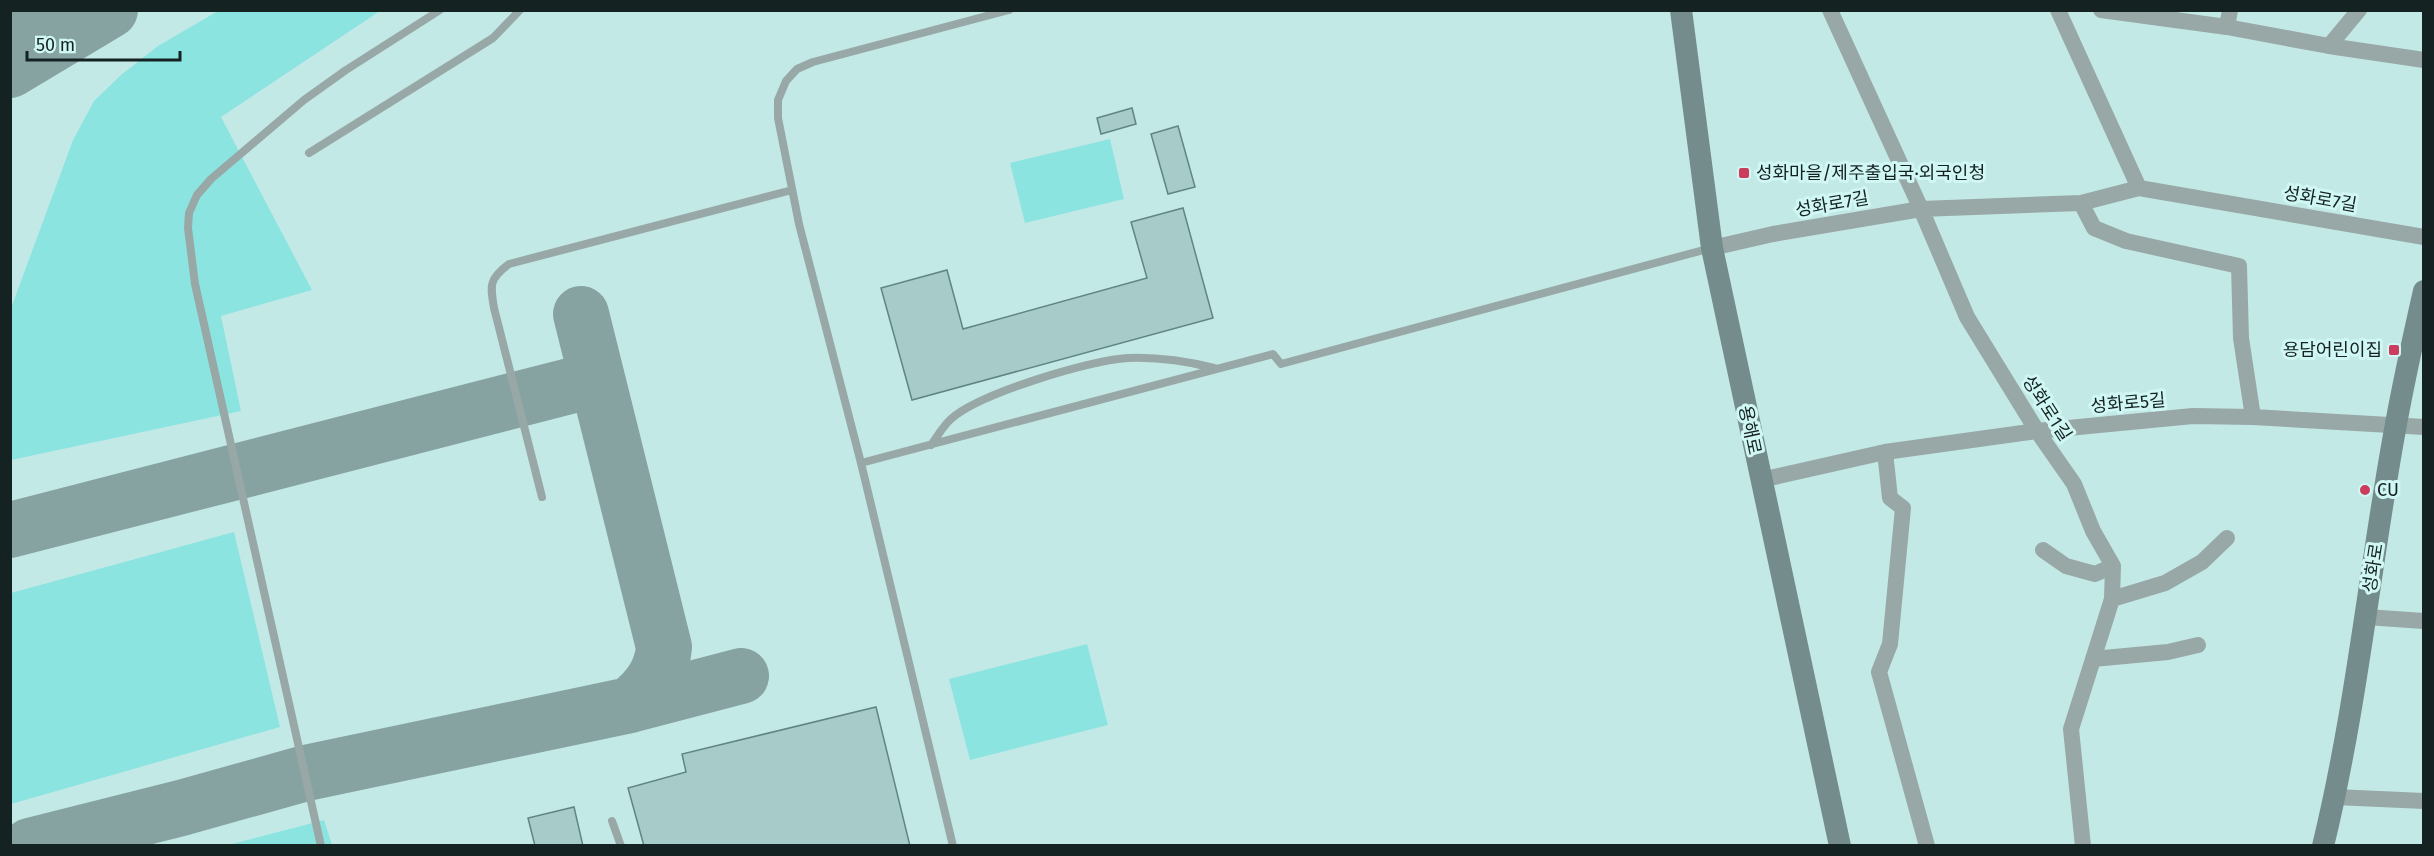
<svg xmlns="http://www.w3.org/2000/svg" width="2434" height="856" font-family="'Fira Sans','Noto Sans KR',sans-serif">
<style>
.green{fill:#8ce4e0}
.lines{fill:none;stroke-linecap:round;stroke-linejoin:round}
.taxiway{stroke:#86a3a2;stroke-width:56}
.building{fill:#a6cbc9;stroke:#618583;stroke-width:1.5}
.lane{stroke:#98a8a7;stroke-width:8}
.street{stroke:#98a8a7;stroke-width:16}
.secondary{stroke:#748c8b;stroke-width:22}
.poi-dot{fill:#cc3d5d;stroke:#d0f7f4;stroke-width:2}
.labels{text-anchor:middle;dominant-baseline:central;stroke-width:6;stroke-linejoin:round;paint-order:stroke}
.poi-label{font-size:18px;fill:#142222;stroke:#d0f7f4;text-anchor:start}
.street-label{font-size:18px;fill:#142222;stroke:#d0f7f4}
</style>
<rect width="100%" height="100%" fill="#c3e9e7"/>
<path class="green" d="M218,11H380L221,117L312,290L221,316L241,411L11,460L10,311L73,140L94,101L121,75L158,46Z
M1110,139L1124,199L1025,223L1010,163Z
M234,532L280,727L11,804V593Z
M1087,644L1108,725L970,760L949,679Z
M324,820L332,845L224,846Z"/>
<g class="lines">
<path class="taxiway" d="M10,40L31,10
M10,70L110,10
M581,314L664,647C662,673 649,689 630,705
M10,530L597,379
M30,846L181,808L306,773L630,705L741,676"/>
</g>
<path class="building" d="M1132,108L1136,124L1101,134L1097,118Z
M1178,126L1195,187L1168,194L1151,134Z
M1183,208L1213,318L912,400L881,288L947,270L963,329L1147,278L1131,222Z
M876,707L910,846H644L628,788L686,772L682,754Z
M574,807L583,846H535L528,818Z"/>
<g class="lines">
<path class="lane" d="M309,153L493,38L520,10
M931,445C937,437 943,426 951,419C979,394 1089,360 1128,358C1156,357 1186,361 1214,368
M861,463L1273,354L1281,364L1711,248
M542,497L494,308C490,285 489,279 509,264L792,190
M612,821L621,846
M321,846L195,284L188,228L189,213L197,195L211,179L304,100L346,70L440,10
M953,846L861,463L799,224L778,118V100L786,81L797,69L813,62L1009,10"/>
<path class="street" d="M1830,10L1921,209L1967,317L2037,431L2074,484L2093,531L2113,566L2112,599L2071,729L2083,846
M2058,10L2139,188
M2101,10L2227,27L2329,46L2424,60
M2227,27L2230,10
M2329,46L2359,10
M2081,203L2094,228L2126,241L2239,266L2241,338L2253,417
M1712,248L1773,234L1921,209L2081,203L2139,188L2424,237
M1885,452L1890,498L1903,508L1890,644L1879,672L1927,846
M1761,480L1885,452L2037,431L2193,416L2253,417L2424,427
M2043,550L2066,566L2095,574L2113,566
M2112,599L2165,583L2202,562L2227,538
M2366,617L2424,621
M2093,659L2168,652L2198,645
M2335,797L2424,801"/>
<path class="secondary" d="M1681,10L1712,248L1840,846
M2323,846C2357,707 2370,564 2396,424C2404,380 2414,335 2424,291"/>
</g>
<g class="poi-dot">
<rect x="1738" y="167" width="12" height="12" rx="3"/>
<rect x="2388" y="344" width="12" height="12" rx="3"/>
<circle cx="2365" cy="490" r="6"/>
</g>
<g class="labels">
<g class="poi-label">
<text x="1756" y="173">성화마을/제주출입국·외국인청</text>
<text x="2382" y="350" text-anchor="end">용담어린이집</text>
<text x="2377" y="490">CU</text>
</g>
<g class="street-label">
<text transform="translate(2320 199) rotate(10)">성화로7길</text>
<text transform="translate(1832 204) rotate(-10)">성화로7길</text>
<text transform="translate(2128 403) rotate(-5)">성화로5길</text>
<text transform="translate(2047 408) rotate(57)">성화로1길</text>
<text transform="translate(1750 430) rotate(78)">용해로</text>
<text transform="translate(2373 568) rotate(-81)">성화로</text>
</g>
</g>
<rect width="2434" height="856" fill="none" stroke="#142222" stroke-width="24"/>
<path d="M27 51v9h153v-9" fill="none" stroke="#142222" stroke-width="3"/>
<text x="36" y="51" font-size="18" fill="#142222" stroke="#d0f7f4" stroke-width="4.5" paint-order="stroke">50 m</text>
</svg>
